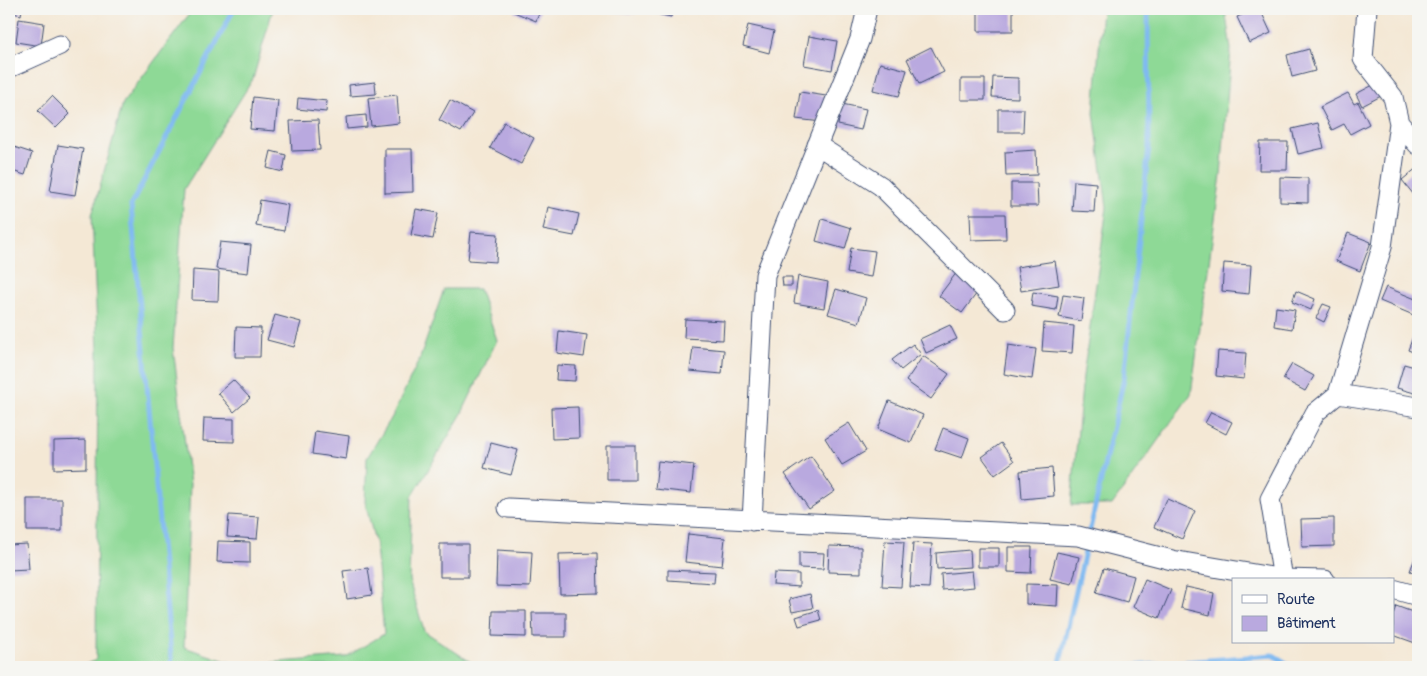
<svg xmlns="http://www.w3.org/2000/svg" width="1427" height="676" font-family="Pangolin,sans-serif">
<style>
.garden{fill:#8ed996;stroke:#54847a}
.lines{fill:none;stroke-linecap:round;stroke-linejoin:round}
.stream{stroke:#80baf1;stroke-width:5}
.building{fill:#b9a9df}
.street-casing{stroke:#3c4b70;stroke-width:21}
.street{stroke:#fff;stroke-width:19}
</style>
<rect width="100%" height="100%" fill="#f6f6f2"/>
<filter id="ink" filterUnits="userSpaceOnUse"><feTurbulence type="fractalNoise" baseFrequency=".02" numOctaves="2"/><feDisplacementMap in="SourceGraphic" scale="10" xChannelSelector="R" yChannelSelector="G"/><feConvolveMatrix kernelMatrix="1 2 1 2 8 2 1 2 1" color-interpolation-filters="sRGB"/></filter>
<filter id="wash" filterUnits="userSpaceOnUse"><feTurbulence type="fractalNoise" baseFrequency=".0096" numOctaves="4" result="noise"/><feDisplacementMap in="SourceGraphic" scale="20" xChannelSelector="R" yChannelSelector="G"/><feGaussianBlur stdDeviation="1.12" result="paint"/><feColorMatrix in="noise" values="0 0 0 0 0 0 0 0 0 0 0 0 0 0 0 0 0 1.4 0 .05"/><feComposite in="paint" operator="in"/></filter>
<g filter="url(#wash)">
<rect width="100%" height="100%" fill="#f4e8d5"/>
<path class="garden" d="M193,9H273L253,79L184,189L173,348L190,484L184,647L238,665L346,657L384,634L376,546L365,502L367,458L392,417L420,358L444,289H479L497,340L461,415L412,497L409,580L424,631L478,667H79L96,660L98,351L92,215L123,103Z
M1102,9H1225L1231,49L1221,175L1191,394L1112,505H1071L1083,376L1107,207L1094,113Z"/>
<g class="lines">
<path class="stream" d="M172,667L131,205L234,9
M1059,667L1124,378L1149,146L1148,9
M1120,667L1273,655L1293,667"/>
</g>
<g id="blocks">
<path class="building" d="M9,9H22L21,15L9,12Z
M516,9H541L536,21L514,12Z
M600,9H637L636,14L600,11Z
M647,9H673L671,17L646,12Z
M978,9H1013V31H978Z
M1256,9H1260L1271,33L1249,43L1237,17Z
M19,19L44,23L41,46L16,42Z
M748,25L774,31L769,53L743,46Z
M809,36L837,41L832,70L804,65Z
M931,47L944,72L919,84L907,59Z
M1309,49L1315,71L1292,77L1287,55Z
M880,63L907,70L899,96L873,90Z
M993,77L1018,78V98L992,97Z
M961,79H985V100H961Z
M375,82L376,94L350,96L349,85Z
M1375,84L1381,96L1362,106L1356,94Z
M800,92L826,96L822,122L796,119Z
M1348,93L1354,104L1358,102L1369,124L1350,134L1344,124L1332,130L1320,107Z
M397,95L399,123L371,126L368,98Z
M52,96L70,114L56,128L38,111Z
M253,97L278,100L275,131L250,129Z
M298,98L327,101L326,112L297,109Z
M450,100L473,113L461,132L439,120Z
M842,104L866,109L861,130L838,125Z
M998,109H1024L1023,132H998Z
M366,115L367,127L347,129L346,117Z
M318,120L320,150L292,151L290,121Z
M504,122L534,138L521,164L490,148Z
M1318,123L1324,148L1298,154L1292,129Z
M1260,142H1288L1287,170H1259Z
M58,145L83,149L75,195L50,191Z
M14,147L32,153L25,175L9,170Z
M385,149H412L413,192L385,193Z
M1036,150L1037,175L1006,176L1005,152Z
M271,151L286,155L283,172L267,168Z
M1418,167V200L1402,180Z
M1280,177L1308,178V203L1280,202Z
M1074,181L1096,183L1094,212L1072,211Z
M1011,183H1037L1038,206H1011Z
M260,200L288,205L284,231L256,226Z
M548,207L579,214L574,236L543,230Z
M416,209L438,213L433,239L411,235Z
M970,214H1005L1006,239L971,240Z
M822,219L851,228L845,249L816,241Z
M471,232L498,234L496,262L468,260Z
M1348,233L1371,242L1360,271L1336,261Z
M220,242L251,245L248,273L216,269Z
M851,248L875,251L871,277L847,273Z
M1055,261L1059,285L1021,291L1017,267Z
M1224,263L1251,265L1249,294L1222,291Z
M193,270L219,272L218,301L192,300Z
M957,272L980,289L962,313L939,296Z
M798,276L828,282L824,308L794,303Z
M782,277H792V286H783Z
M1386,287L1418,300V317L1380,301Z
M836,289L866,298L859,323L828,314Z
M1296,291L1315,299L1311,310L1292,302Z
M1033,292L1058,296L1056,310L1031,306Z
M1063,295L1084,298L1081,321L1059,317Z
M1323,304L1331,307L1324,322L1316,318Z
M1276,307L1295,310L1292,329L1274,326Z
M275,315L301,322L294,347L267,340Z
M685,319L724,321L723,340L684,338Z
M1044,323L1074,326L1072,353L1042,351Z
M1418,324V354L1408,350Z
M950,325L957,339L926,353L920,339Z
M236,327L261,328L260,357H235Z
M559,331L587,335L584,357L557,353Z
M913,344L921,354L901,370L892,360Z
M1008,345L1036,349L1032,379L1004,374Z
M693,347L724,350L722,374L690,371Z
M1218,351L1246,353L1244,379L1216,376Z
M923,356L949,374L931,399L906,381Z
M1292,364L1314,376L1305,391L1283,379Z
M1404,364L1418,368V394L1397,388Z
M557,365L576,366L575,381L556,380Z
M233,380L250,398L234,412L218,393Z
M889,401L923,415L911,443L878,429Z
M578,407L579,438L552,439L551,408Z
M1211,412L1232,422L1226,434L1205,423Z
M204,418L234,419V442L203,441Z
M849,423L866,451L842,465L825,438Z
M943,428L969,438L962,458L935,449Z
M315,431L349,436L346,459L312,454Z
M86,440V468L54,469V441Z
M491,443L518,450L511,475L484,468Z
M1001,443L1014,461L995,475L982,457Z
M607,445H635V480H607Z
M811,456L835,491L809,509L785,474Z
M658,461L694,465L691,493L655,489Z
M1052,468L1054,496L1022,499L1020,471Z
M27,499H62V531H27Z
M1167,499L1195,511L1182,539L1154,527Z
M229,515L259,517L257,539L227,537Z
M1334,518V546L1302,547L1301,519Z
M688,534L725,538L722,566L685,562Z
M218,541L250,542V563L217,562Z
M885,541L904,542L901,587L882,586Z
M913,543L932,544L929,588L910,587Z
M27,544L29,569L9,570V545Z
M440,544H468V577H440Z
M829,546L861,547V573L828,572Z
M1008,547H1032L1031,573L1008,572Z
M978,548H999V567H978Z
M497,550L532,552L530,587L496,586Z
M970,550L971,567L937,569L936,553Z
M1418,550V574L1410,571Z
M799,552L824,553L823,569L799,568Z
M1057,552L1079,557L1072,584L1050,579Z
M597,553L598,593L560,594L559,554Z
M368,568L372,595L347,599L343,571Z
M1104,568L1134,576L1127,602L1096,593Z
M668,570L715,572L714,583L668,580Z
M972,571L974,587L942,590L941,574Z
M774,573L799,574V587L773,585Z
M1145,579L1171,590L1159,618L1133,607Z
M1026,584L1058,585L1057,606L1026,604Z
M1186,587L1214,593L1210,615L1181,608Z
M810,594L813,608L792,612L789,599Z
M1396,606L1418,614V644L1393,635V615Z
M818,610L821,620L799,626L796,617Z
M493,611H526V637L492,636Z
M532,613H566V637H533Z"/>
</g>
</g>
<g filter="url(#ink)">
<use href="#blocks" fill-opacity="0" stroke="#3c4b70" stroke-width="1"/>
<g class="lines">
<g class="street-casing">
<path id="street" d="M9,68L60,45
M1399,123L1418,145
M817,145L881,186L1005,310
M1338,394L1382,247L1399,123L1393,97L1363,59L1367,9
M508,508L1078,536L1172,560L1283,579L1325,580
M752,521L765,275L860,39L867,9
M1283,579L1270,499L1315,413L1338,394L1418,407
M1393,589L1418,596"/>
</g>
<use href="#street" class="street"/>
</g>
</g>
<rect width="1427" height="676" fill="none" stroke="#f6f6f2" stroke-width="30"/>
<rect x="1232" y="578" width="162" height="65" fill="#f6f6f2" stroke="#9ea6b7"/>
<rect x="1242" y="595" width="25" height="8" fill="#ffffff" stroke="#9ea6b7"/>
<text x="1277" y="604" font-size="15" fill="#1b2f5e">Route</text>
<rect x="1242" y="616" width="25" height="15" fill="#b9a9df" stroke="#9ea6b7"/>
<text x="1277" y="628" font-size="15" fill="#1b2f5e">Bâtiment</text>
</svg>
